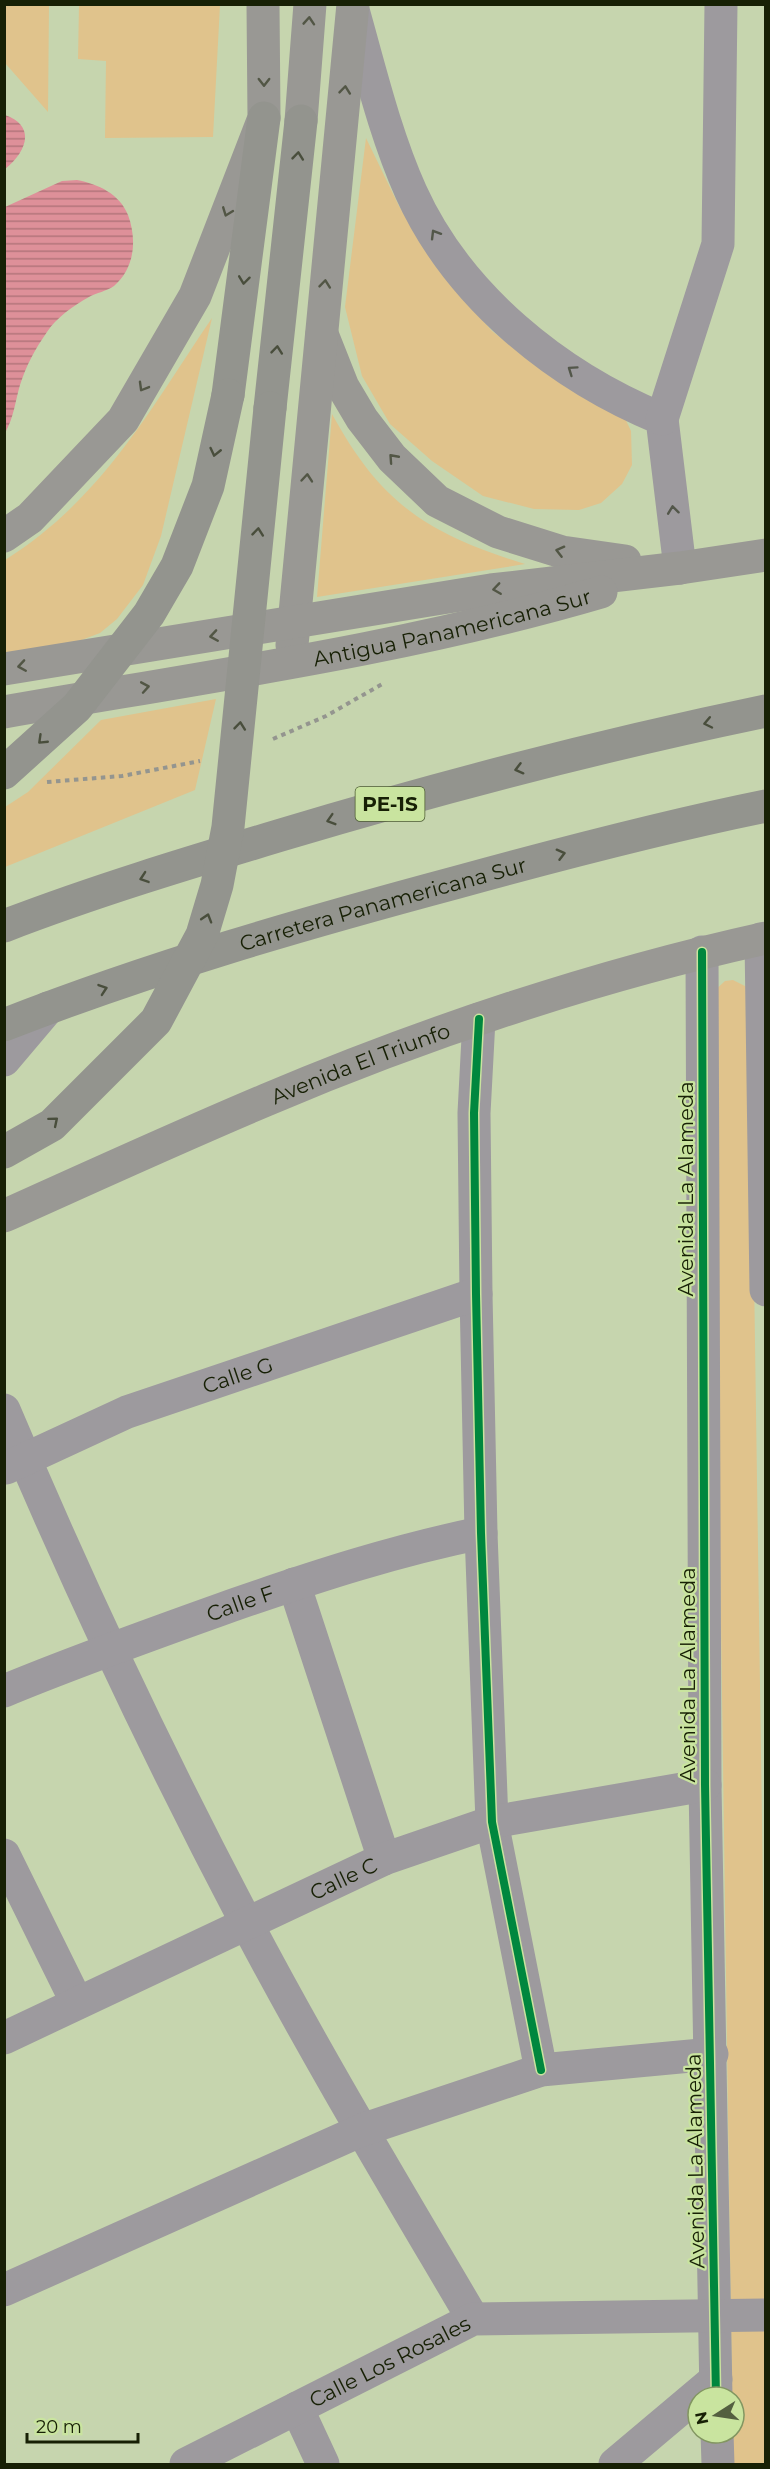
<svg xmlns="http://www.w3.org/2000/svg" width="770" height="2469" font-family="Montserrat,sans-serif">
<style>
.green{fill:#e0c38c}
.water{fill:url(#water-rules)}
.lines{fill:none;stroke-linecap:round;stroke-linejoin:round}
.path{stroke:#94958f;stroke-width:4;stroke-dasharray:4.5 4.5;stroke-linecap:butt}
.minor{stroke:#9d9a9e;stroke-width:33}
.major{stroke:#999894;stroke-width:33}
.highway{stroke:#93948e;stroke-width:33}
.highway-bridge{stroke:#93948e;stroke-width:33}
.cycleway-casing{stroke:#c9e49f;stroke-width:11}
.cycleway{stroke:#00873e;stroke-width:8}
.oneway{stroke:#525645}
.oneway2{stroke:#494e3c}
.oneway3{stroke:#53574a}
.labels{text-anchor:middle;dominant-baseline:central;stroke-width:4.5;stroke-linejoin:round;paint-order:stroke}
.shield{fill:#c9e49f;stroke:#4c5b33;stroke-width:1.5}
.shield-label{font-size:20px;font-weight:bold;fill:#172005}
.street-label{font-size:21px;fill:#172005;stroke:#c9e49f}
</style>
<defs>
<pattern id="water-rules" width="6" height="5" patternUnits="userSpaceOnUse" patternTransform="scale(1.5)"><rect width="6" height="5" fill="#de9099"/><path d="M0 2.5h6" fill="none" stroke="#b3757b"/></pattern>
</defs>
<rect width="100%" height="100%" fill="#c6d5ae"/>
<path class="green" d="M4,5H49L48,112L5,63Z
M79,5H220L213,137L105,138L106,61L78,59Z
M366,138L399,206L434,264L492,331L550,376L603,398L622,412L631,431L632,465L622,484L601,503L579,510L534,509L483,496L432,461L390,424L362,376L345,307Z
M212,318L161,536L143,585L117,619L100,633L79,641L5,655V560C102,499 149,411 212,318Z
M332,414C381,504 428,534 525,564L317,597Z
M216,699L195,790L5,867V807L28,792L101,720Z
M733,980L747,987L750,999L765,2028V2464H733L712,993L725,981Z"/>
<path class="water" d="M5,115C37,126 26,153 5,169Z
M77,180C98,184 120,194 128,215C137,239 135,268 114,286C107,291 96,293 89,297C74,305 56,318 47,332C35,349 26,366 20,385C15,402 14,417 5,433V207L62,181Z"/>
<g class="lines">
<path class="path" d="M273,739L326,716L384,683
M47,782L122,776L200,761"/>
<g class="minor">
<path d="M353,10C370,70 385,134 411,192C458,296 557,376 662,419L680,568"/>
<path d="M662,419L718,244L721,4"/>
<path d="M761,939L766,1290"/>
<path d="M702,952L705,1785L716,2397"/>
<path d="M479,1019L474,1113L476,1294L481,1533L492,1822L541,2070"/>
<path d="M4,1060L48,1008"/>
<path d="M4,1410C77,1583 158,1755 246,1922C317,2057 396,2188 473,2319"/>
<path id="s1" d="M6,1468L127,1412L476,1294"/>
<path d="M294,1584L384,1859"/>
<path id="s2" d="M4,1691C81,1659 158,1632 236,1604C317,1576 397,1550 481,1533"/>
<path d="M4,1855L77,2003"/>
<path id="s3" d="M4,2038L384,1859L492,1822L705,1785"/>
<path d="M4,2290L362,2130L541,2070L712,2054"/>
<path d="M297,2408L323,2464"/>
<path d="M717,2433L718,2464"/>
<path id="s4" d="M186,2464L473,2319L766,2315"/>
<path d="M615,2464L716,2379"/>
</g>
<g class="major">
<path d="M301,121L310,4"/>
<path d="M322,334L343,387L362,419L392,458L437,501L498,532L562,552L625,561"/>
<path d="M4,536L30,518L123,420L195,296L264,118L263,4"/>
<path d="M292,645L353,4"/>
<path d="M4,669L491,590L680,568L766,555"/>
<path id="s5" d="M4,712C204,677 407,649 601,592"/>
<path id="s6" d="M4,1216C91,1177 178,1137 266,1100C424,1033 598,975 766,938"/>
</g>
<g class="highway">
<path d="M228,395L264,118"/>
<path d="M270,408L301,121"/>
<path d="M4,926C95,891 188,863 281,835C441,787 602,745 766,711"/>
<path id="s7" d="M4,1025C152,967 305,923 458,882C560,854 662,827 766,806"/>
</g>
<path class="highway-bridge" d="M4,773L77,707L149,614L177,566L208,486L228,395
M4,1152L52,1125L156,1021L202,935L217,885L228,827L270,408"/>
<g class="cycleway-casing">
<path id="cycleway" d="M702,952L705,1785L716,2397
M479,1019L474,1113L476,1294L481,1533L492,1822L541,2070"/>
</g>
<use href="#cycleway" class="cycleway"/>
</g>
<defs><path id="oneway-chevron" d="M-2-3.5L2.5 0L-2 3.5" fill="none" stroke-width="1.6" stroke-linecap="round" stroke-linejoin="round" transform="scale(1.5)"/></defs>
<g class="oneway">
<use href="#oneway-chevron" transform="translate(309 21) rotate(-86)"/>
<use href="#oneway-chevron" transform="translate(264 82) rotate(90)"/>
<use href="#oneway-chevron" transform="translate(345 90) rotate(-84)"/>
<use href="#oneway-chevron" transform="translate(227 212) rotate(111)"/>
<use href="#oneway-chevron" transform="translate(325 284) rotate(-84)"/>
<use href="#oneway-chevron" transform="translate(143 387) rotate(120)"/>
<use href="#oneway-chevron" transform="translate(393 458) rotate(-132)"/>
<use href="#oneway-chevron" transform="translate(307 478) rotate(-85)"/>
<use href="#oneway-chevron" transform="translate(560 551) rotate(-166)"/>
<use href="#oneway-chevron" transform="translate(497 589) rotate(172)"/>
<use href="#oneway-chevron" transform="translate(214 636) rotate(171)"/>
<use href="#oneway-chevron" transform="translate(22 666) rotate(171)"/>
<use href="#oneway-chevron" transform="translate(145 687) rotate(-10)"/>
</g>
<g class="oneway2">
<use href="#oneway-chevron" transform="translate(298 156) rotate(-84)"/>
<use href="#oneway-chevron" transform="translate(244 280) rotate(97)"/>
<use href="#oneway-chevron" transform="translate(277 350) rotate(-84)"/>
<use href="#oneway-chevron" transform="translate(215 452) rotate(103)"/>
<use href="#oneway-chevron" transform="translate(258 532) rotate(-84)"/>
<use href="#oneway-chevron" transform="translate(708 723) rotate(168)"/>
<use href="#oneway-chevron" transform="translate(240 726) rotate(-84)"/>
<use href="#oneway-chevron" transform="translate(42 740) rotate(136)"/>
<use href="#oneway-chevron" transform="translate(519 769) rotate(165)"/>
<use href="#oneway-chevron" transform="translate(331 820) rotate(163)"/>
<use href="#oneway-chevron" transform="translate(561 854) rotate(-15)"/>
<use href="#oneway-chevron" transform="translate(144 878) rotate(161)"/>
<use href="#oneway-chevron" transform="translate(207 918) rotate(-73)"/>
<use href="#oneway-chevron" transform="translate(103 989) rotate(-19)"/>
<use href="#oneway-chevron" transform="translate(54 1121) rotate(-40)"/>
</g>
<g class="oneway3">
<use href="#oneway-chevron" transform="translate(435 234) rotate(-121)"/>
<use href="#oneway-chevron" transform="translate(572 370) rotate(-145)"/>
<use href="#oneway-chevron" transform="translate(673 510) rotate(-97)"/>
</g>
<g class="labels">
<rect class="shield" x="355.5" y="787" width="69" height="34" rx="4.5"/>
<g class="shield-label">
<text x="390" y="804">PE-1S</text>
</g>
<g class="street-label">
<text stroke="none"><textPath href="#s5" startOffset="456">Antigua Panamericana Sur</textPath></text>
<text stroke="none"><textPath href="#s7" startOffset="398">Carretera Panamericana Sur</textPath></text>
<text stroke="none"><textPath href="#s6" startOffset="388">Avenida El Triunfo</textPath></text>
<text transform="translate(685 1189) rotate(-90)">Avenida La Alameda</text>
<text stroke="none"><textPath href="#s1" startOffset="250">Calle G</textPath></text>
<text stroke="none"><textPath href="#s2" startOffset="252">Calle F</textPath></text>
<text transform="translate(687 1675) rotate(-90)">Avenida La Alameda</text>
<text stroke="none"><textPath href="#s3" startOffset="375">Calle C</textPath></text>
<text transform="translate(695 2161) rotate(-91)">Avenida La Alameda</text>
<text stroke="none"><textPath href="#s4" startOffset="228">Calle Los Rosales</textPath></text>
</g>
</g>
<rect width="770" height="2469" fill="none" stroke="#172005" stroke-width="12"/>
<g transform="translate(716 2415) rotate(258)"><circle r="28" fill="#c9e49f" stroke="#829661" stroke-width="1.5"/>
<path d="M0-4.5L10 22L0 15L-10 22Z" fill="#545f40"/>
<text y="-9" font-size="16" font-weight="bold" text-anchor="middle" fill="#172005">N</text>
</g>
<path d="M27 2433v9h111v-9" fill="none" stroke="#172005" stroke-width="3"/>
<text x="36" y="2433" font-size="18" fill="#172005" stroke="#c9e49f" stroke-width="4.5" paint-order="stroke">20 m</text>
</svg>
